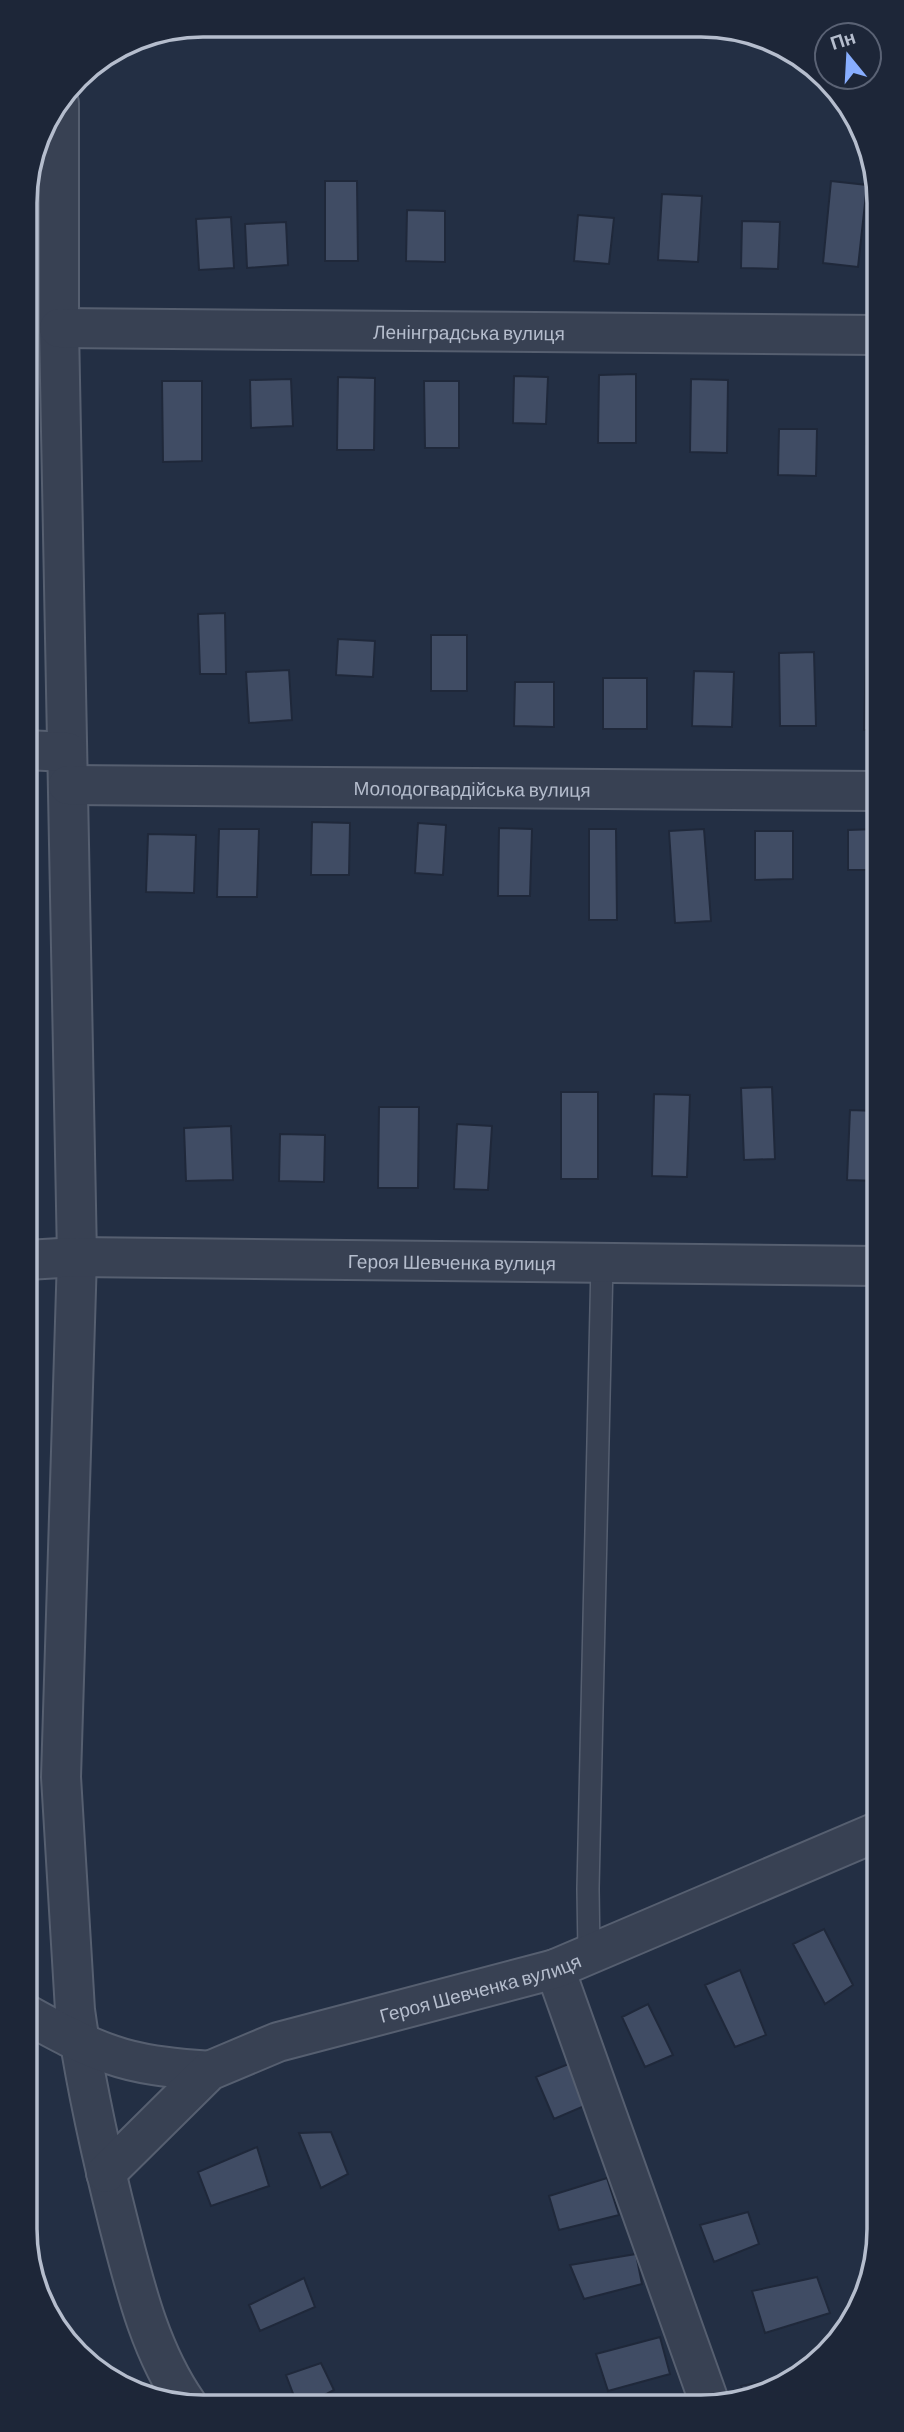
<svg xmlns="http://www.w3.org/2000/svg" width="904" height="2432" font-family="Barlow,sans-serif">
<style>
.building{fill:#404c64;stroke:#1f283a;stroke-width:2}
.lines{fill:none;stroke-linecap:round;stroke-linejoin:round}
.service-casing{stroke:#565f70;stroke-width:24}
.minor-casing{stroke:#565f70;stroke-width:42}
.service{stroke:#384153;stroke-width:21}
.minor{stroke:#384153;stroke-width:38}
.labels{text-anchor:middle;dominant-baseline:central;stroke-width:7;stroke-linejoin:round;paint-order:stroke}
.street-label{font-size:19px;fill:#b5bdcd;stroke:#1d2638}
.rim{fill:none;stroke:#b5bdcd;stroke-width:3.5}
</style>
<rect width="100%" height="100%" fill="#232f44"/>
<path class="building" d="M325,181H357L358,261H325Z
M831,181L867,185L858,267L823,263Z
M662,194L702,196L698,262L658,260Z
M407,210L445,211V262L406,261Z
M578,215L614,218L609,264L574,261Z
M231,217L234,268L199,270L196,219Z
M742,221L780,222L778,269L741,268Z
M286,222L288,265L247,268L245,224Z
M636,374V443H598L599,375Z
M514,376L548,377L546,424L513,423Z
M338,377L375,378L374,450H337Z
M872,377L876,378V445L866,444Z
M291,379L293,426L251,428L250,380Z
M691,379L728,380L727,453L690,452Z
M162,381H202V461L163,462Z
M424,381H459V448H425Z
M779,429H817L816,476L778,475Z
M225,613L226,674H200L198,614Z
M431,635H467V691H431Z
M338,639L375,641L373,677L336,675Z
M814,652L816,726H780L779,653Z
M866,659H877V730H864Z
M289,670L292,720L249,723L246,672Z
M694,671L734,672L732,727L692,726Z
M603,678H647V729H603Z
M515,682H554V727L514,726Z
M312,822L350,823L349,875H311Z
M418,823L446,825L443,875L415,873Z
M499,828L532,829L530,896H498Z
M219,829H259L257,897H217Z
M589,829H616L617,920H589Z
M704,829L711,921L675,923L669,831Z
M877,829V870H848V830Z
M755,831H793V879L755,880Z
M148,834L196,835L194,893L146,892Z
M772,1087L775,1159L744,1160L741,1088Z
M561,1092H598V1179H561Z
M654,1094L690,1095L687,1177L652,1176Z
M379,1107H419L418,1188H378Z
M850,1110L877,1111L878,1181L847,1180Z
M457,1124L492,1126L488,1190L454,1189Z
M231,1126L233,1180L186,1181L184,1128Z
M280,1134L325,1135L324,1182L279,1181Z
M824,1929L853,1985L825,2004L793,1944Z
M740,1970L766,2035L735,2047L705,1985Z
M648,2004L673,2055L645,2067L622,2017Z
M571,2063L589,2104L554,2119L536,2077Z
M331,2132L348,2174L321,2188L299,2133Z
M257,2147L269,2186L211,2206L198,2172Z
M607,2178L619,2215L559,2230L549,2196Z
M748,2212L759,2244L714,2262L700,2225Z
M636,2254L642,2284L584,2299L570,2265Z
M817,2277L830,2313L765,2333L752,2291Z
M304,2278L315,2307L260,2331L249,2305Z
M660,2337L670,2374L608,2391L596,2354Z
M321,2363L334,2390L308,2404H297L286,2375Z
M802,2374L791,2383L746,2400L741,2386Z"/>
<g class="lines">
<g class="service-casing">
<path id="service" d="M589,1954L588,1889L602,1263"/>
</g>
<g class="minor-casing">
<g id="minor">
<path d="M59,103V328L77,1257L61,1777L75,2010C85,2082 101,2154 119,2225C135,2287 150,2351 187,2404"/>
<path id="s1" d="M59,328L876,335"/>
<path d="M26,750L67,752"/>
<path id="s2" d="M68,785L877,791"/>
<path id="s3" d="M27,1260L77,1257L878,1266"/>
<path d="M555,1969L710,2404"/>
<path d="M28,2015C55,2030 82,2045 112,2055C143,2066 177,2068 209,2071"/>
<path id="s4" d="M106,2173L209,2071L278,2042L555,1969L879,1831"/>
</g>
</g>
<use href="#service" class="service"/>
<use href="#minor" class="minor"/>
</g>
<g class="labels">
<g class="street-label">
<text stroke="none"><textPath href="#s1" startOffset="410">Ленінградська вулиця</textPath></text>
<text stroke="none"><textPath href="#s2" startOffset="404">Молодогвардійська вулиця</textPath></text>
<text stroke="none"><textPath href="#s3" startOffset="425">Героя Шевченка вулиця</textPath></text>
<text stroke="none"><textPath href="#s4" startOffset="429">Героя Шевченка вулиця</textPath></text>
</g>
</g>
<path d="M0 0H904V2432H0ZM203 37H701A166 166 0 0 1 867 203V2229A166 166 0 0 1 701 2395H203A166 166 0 0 1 37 2229V203A166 166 0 0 1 203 37Z" fill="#1d2638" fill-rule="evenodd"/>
<path class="rim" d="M203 37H701A166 166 0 0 1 867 203V2229A166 166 0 0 1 701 2395H203A166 166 0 0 1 37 2229V203A166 166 0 0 1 203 37Z"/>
<g transform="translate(848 56) rotate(342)"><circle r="33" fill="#1d2638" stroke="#5a6274" stroke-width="2"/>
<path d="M0-5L12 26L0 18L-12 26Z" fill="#88aeff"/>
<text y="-10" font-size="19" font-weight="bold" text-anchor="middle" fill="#b5bdcd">Пн</text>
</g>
</svg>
